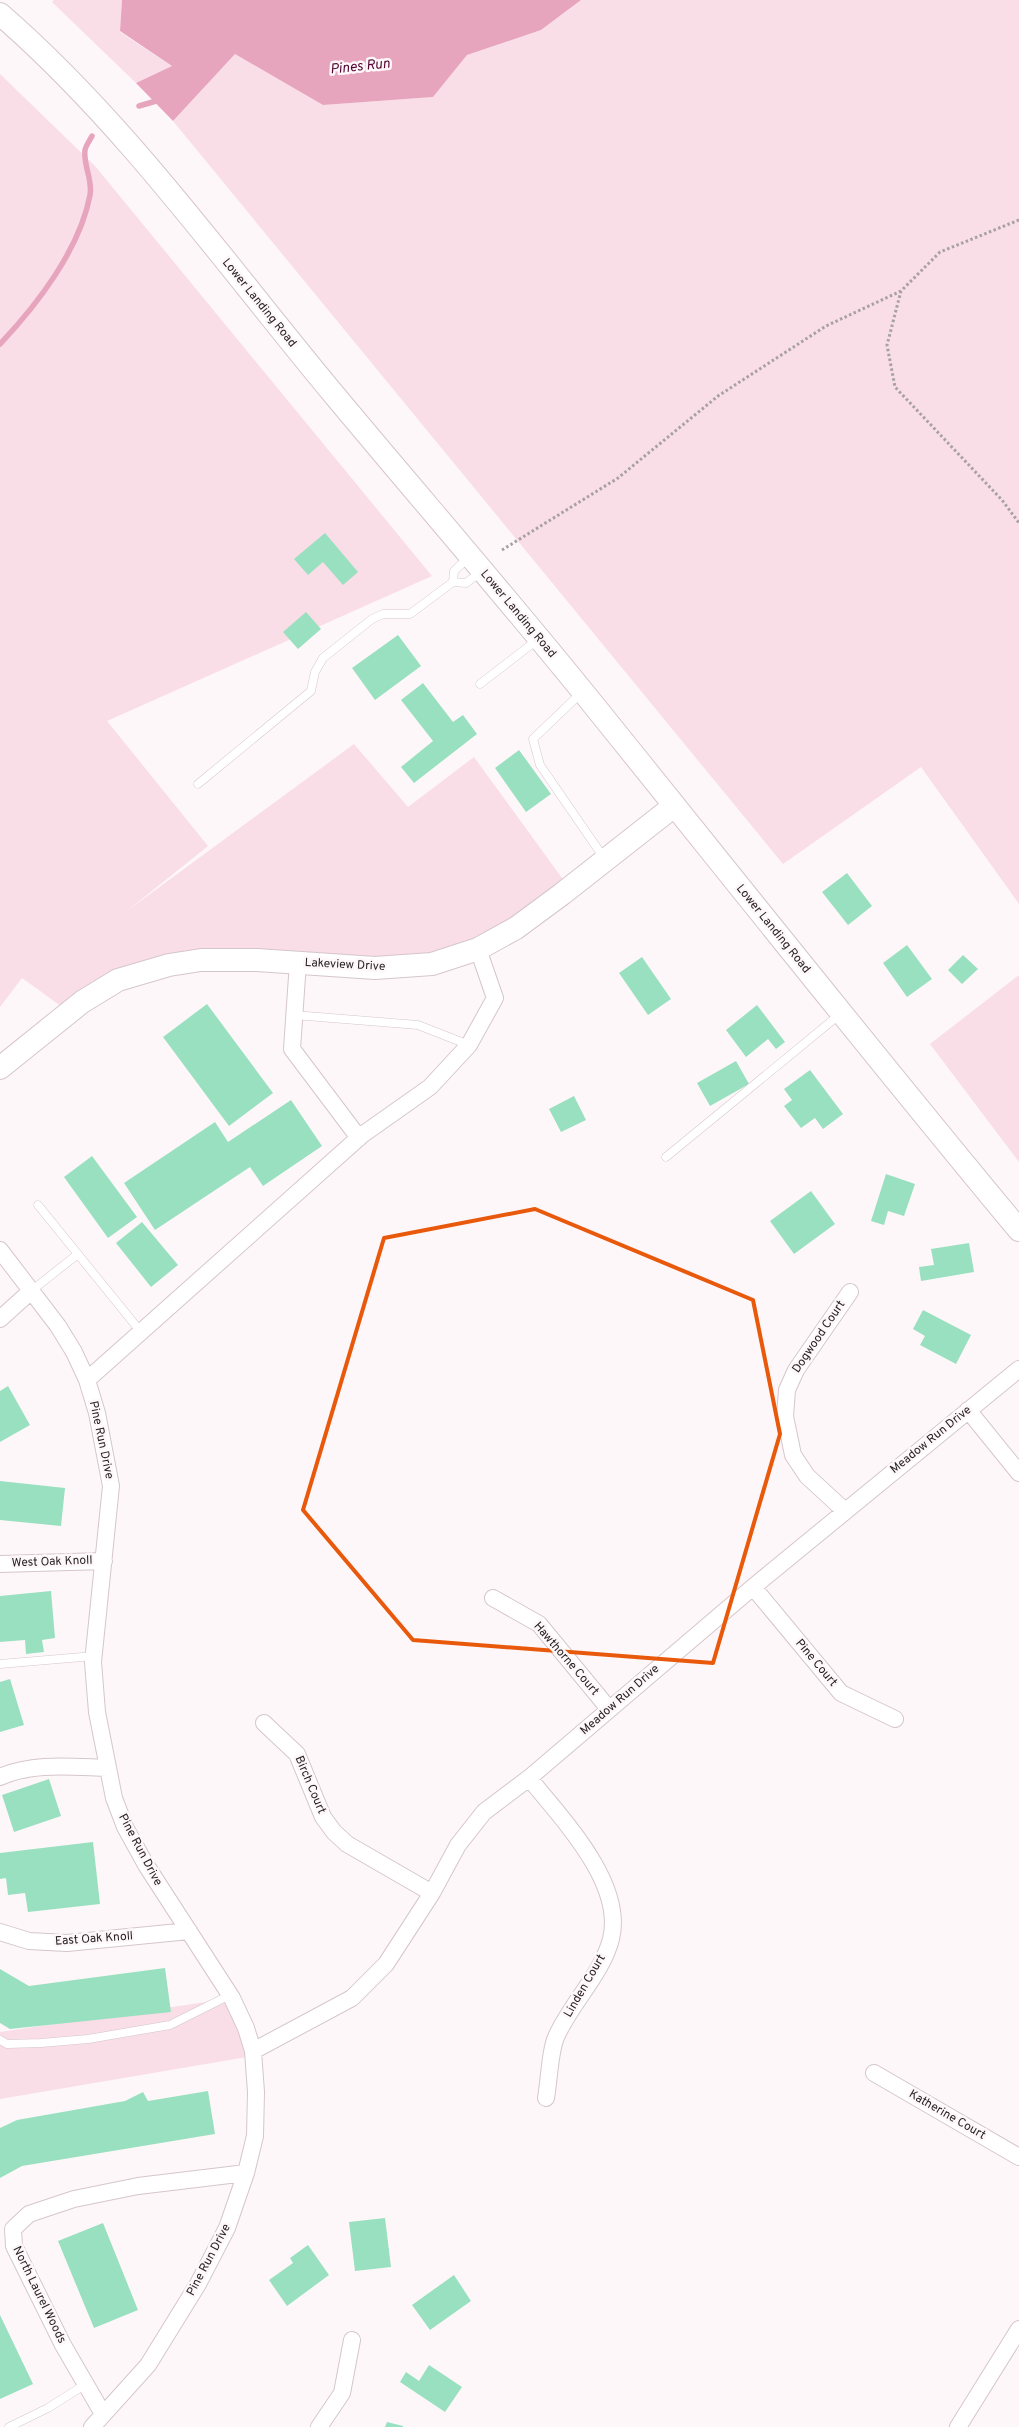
<svg xmlns="http://www.w3.org/2000/svg" width="1019" height="2427" font-family="Overpass,sans-serif">
<style>
.green{fill:#f9dde7}
.water{fill:#e7a4bd}
.lines{fill:none;stroke-linecap:round;stroke-linejoin:round}
.stream{stroke:#e7a4bd;stroke-width:5.5}
.building{fill:#98e0c0}
.lane-casing{stroke:#d5c6cb;stroke-width:9}
.street-casing{stroke:#d5c6cb;stroke-width:18}
.secondary-casing{stroke:#d5c6cb;stroke-width:24}
.path{stroke:#a7a1a3;stroke-width:3;stroke-dasharray:2.5 2.5;stroke-linecap:butt}
.lane{stroke:#fff;stroke-width:8}
.street{stroke:#fff;stroke-width:16}
.secondary{stroke:#fff;stroke-width:22}
.marked{fill:none;stroke:#e8590c;stroke-width:4;stroke-linejoin:round}
.labels{text-anchor:middle;dominant-baseline:central;stroke-width:5;stroke-linejoin:round;paint-order:stroke}
.street-label{font-size:12px;fill:#272224;stroke:#fef7f9}
.water-label{font-size:14px;font-style:italic;fill:#51022e;stroke:#fef7f9}
</style>
<rect width="100%" height="100%" fill="#fef7f9"/>
<path class="green" d="M54,0H122L120,32L172,66L136,83L52,2Z
M581,0H1019V904L921,767L783,864L173,121L235,54L323,105L433,97L467,55L541,30Z
M0,74L95,166L432,576L107,721L208,846L127,911L354,744L408,807L474,757L562,878V894L432,964L201,960L65,1009L22,978L0,1007Z
M1019,975V1162L930,1044Z
M227,1999L247,2057L0,2099V2032Z"/>
<path class="water" d="M122,0H581L541,30L467,55L433,97L323,105L235,54L173,121L136,83L172,66L120,31Z"/>
<g class="lines">
<path class="stream" d="M139,106L163,99
M0,344C37,305 80,249 90,195C93,180 83,165 85,150C86,145 90,140 92,136"/>
</g>
<path class="building" d="M325,533L358,572L343,585L323,562L308,575L294,559Z
M306,612L321,629L298,649L283,632Z
M398,635L421,666L375,700L352,668Z
M423,683L453,722L463,715L477,734L414,783L401,767L433,741L401,700Z
M519,750L551,794L526,812L495,768Z
M847,873L872,906L848,925L822,892Z
M907,945L932,979L907,997L883,963Z
M963,955L978,969L962,984L948,970Z
M642,957L671,999L648,1015L619,973Z
M207,1004L273,1093L229,1126L163,1037Z
M757,1005L785,1042L776,1049L768,1039L746,1057L726,1030Z
M736,1061L749,1084L710,1106L697,1083Z
M810,1070L843,1114L823,1129L815,1118L801,1128L784,1106L792,1100L784,1089Z
M574,1096L586,1120L561,1132L549,1109Z
M291,1100L322,1146L263,1186L250,1167L155,1230L124,1183L215,1122L228,1142Z
M92,1156L137,1217L108,1238L64,1177Z
M886,1174L915,1184L904,1216L888,1211L884,1225L871,1221Z
M811,1191L835,1224L794,1254L770,1221Z
M142,1222L178,1265L151,1287L116,1243Z
M969,1243L974,1272L921,1281L919,1267L934,1265L931,1249Z
M923,1310L971,1335L956,1364L920,1345L925,1336L913,1329Z
M8,1386L30,1425L0,1442V1391Z
M0,1481L65,1488L61,1526L0,1520Z
M51,1591L55,1638L42,1640L44,1652L26,1654L25,1640L0,1642V1596Z
M10,1679L24,1725L0,1732V1682Z
M49,1779L61,1816L14,1832L2,1795Z
M93,1842L100,1904L28,1912L25,1893L8,1895L6,1878L0,1879V1853Z
M165,1968L171,2012L10,2029L0,2023V1969L29,1986Z
M208,2091L215,2134L22,2166L0,2178V2128L17,2120L125,2101L143,2092L148,2101Z
M385,2218L391,2267L355,2271L349,2222Z
M103,2223L138,2310L94,2328L58,2241Z
M308,2245L329,2275L287,2306L269,2280L293,2263L290,2258Z
M454,2275L471,2301L430,2330L412,2305Z
M0,2315L33,2384L0,2399Z
M429,2365L462,2387L445,2412L400,2382L406,2372L419,2381Z
M387,2422L403,2426V2427H385Z"/>
<g class="lines">
<g class="lane-casing">
<path id="lane" d="M468,558L454,571L453,582L466,583L482,571
M480,684L537,640
M581,693L533,739L540,765L604,858
M198,784L311,691L315,672L323,658L372,619L383,614H410L453,582
M294,1015L418,1025L469,1045
M666,1157L839,1015
M38,1205L141,1332
M31,1291L78,1254
M0,1664L94,1656
M0,2040L7,2044L41,2043L88,2039L170,2025L230,1995
M9,2427L48,2408L86,2384"/>
</g>
<g class="street-casing">
<path id="street" d="M298,962L292,1049L359,1138
M0,1250L58,1326L74,1352L87,1380L97,1413L111,1486L93,1662L97,1712L114,1798L125,1827L146,1865L232,1998L246,2028L253,2051L256,2092L255,2136L246,2173L227,2228L198,2284L148,2365L92,2427
M0,1319L31,1291
M87,1380L362,1135L430,1087L469,1045L495,998L478,949
M968,1410L1019,1473
M845,1511L807,1476L793,1455L785,1416L787,1390L796,1370L850,1292
M0,1564L104,1561
M753,1587L841,1693L895,1719
M493,1598L539,1624L609,1709
M264,1723L297,1754L323,1817L334,1832L347,1844L432,1893
M0,1777C33,1762 73,1767 108,1768
M529,1778C561,1818 625,1883 611,1939C602,1974 572,2002 557,2035C550,2048 549,2082 546,2098
M0,1932L29,1941L67,1943L189,1931
M253,2051L352,1998L386,1964L432,1893L458,1845L484,1812L529,1778L753,1587L1019,1369
M874,2073L1019,2157
M103,2414L63,2345L14,2246L13,2229L29,2214L74,2199L138,2186L246,2173
M319,2427L342,2393L352,2340
M958,2427L1019,2329"/>
</g>
<g class="secondary-casing">
<path id="secondary" d="M0,14C127,124 229,269 336,397C421,499 509,600 592,703C734,879 874,1056 1019,1230
M0,1068L82,1002L118,980L169,965L201,960H257L375,968L432,964L478,949L516,928L562,894L674,806"/>
</g>
<path class="path" d="M1019,220L940,252L901,291L887,345L895,387L1002,500L1019,523
M502,550L618,478L718,396L826,326L901,291"/>
<use href="#lane" class="lane"/>
<use href="#street" class="street"/>
<use href="#secondary" class="secondary"/>
</g>
<path class="marked" d="M535,1209L753,1300L780,1434L713,1663L413,1640L303,1510L384,1238Z"/>
<g class="labels">
<g class="street-label">
<text transform="translate(259 303) rotate(51)">Lower Landing Road</text>
<text transform="translate(518 614) rotate(50)">Lower Landing Road</text>
<text transform="translate(773 929) rotate(51)">Lower Landing Road</text>
<text transform="translate(345 965) rotate(3)">Lakeview Drive</text>
<text transform="translate(819 1337) rotate(-56)">Dogwood Court</text>
<text transform="translate(101 1440) rotate(78)">Pine Run Drive</text>
<text transform="translate(931 1440) rotate(-39)">Meadow Run Drive</text>
<text transform="translate(52 1562) rotate(-2)">West Oak Knoll</text>
<text transform="translate(566 1659) rotate(49)">Hawthorne Court</text>
<text transform="translate(816 1663) rotate(50)">Pine Court</text>
<text transform="translate(620 1700) rotate(-41)">Meadow Run Drive</text>
<text transform="translate(310 1785) rotate(67)">Birch Court</text>
<text transform="translate(140 1850) rotate(62)">Pine Run Drive</text>
<text transform="translate(94 1939) rotate(-4)">East Oak Knoll</text>
<text transform="translate(585 1986) rotate(-60)">Linden Court</text>
<text transform="translate(947 2115) rotate(30)">Katherine Court</text>
<text transform="translate(209 2260) rotate(-62)">Pine Run Drive</text>
<text transform="translate(39 2295) rotate(64)">North Laurel Woods</text>
</g>
<g class="water-label">
<text transform="translate(360 67) rotate(-6)">Pines Run</text>
</g>
</g>
</svg>
